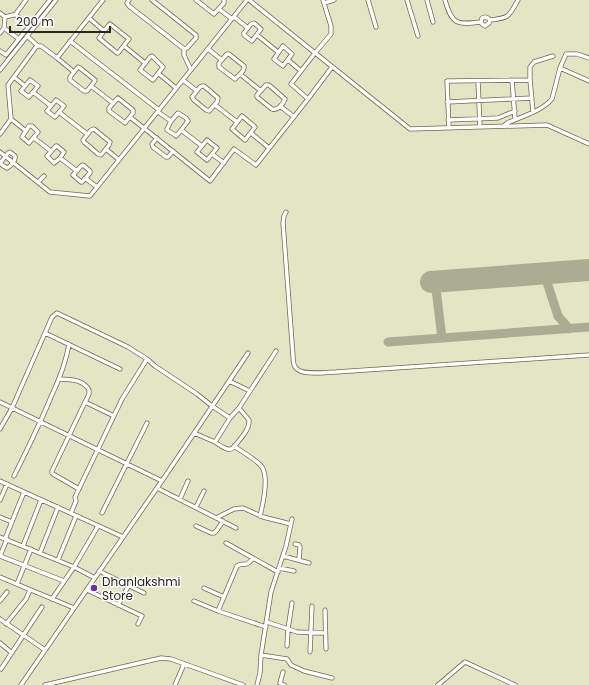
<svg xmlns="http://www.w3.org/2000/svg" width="589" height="685" font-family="Poppins,sans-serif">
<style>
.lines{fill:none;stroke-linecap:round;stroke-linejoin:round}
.taxiway{stroke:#acac92;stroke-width:9}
.runway{stroke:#acac92;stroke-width:22}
.minor-casing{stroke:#6a6b4e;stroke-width:5}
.minor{stroke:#fff;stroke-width:3.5}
.poi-dot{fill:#6b2fa5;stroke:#fff;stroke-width:1.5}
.labels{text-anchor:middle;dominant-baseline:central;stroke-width:3;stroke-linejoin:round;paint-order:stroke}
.poi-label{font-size:12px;fill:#27271b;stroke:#fff;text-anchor:start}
</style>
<rect width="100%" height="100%" fill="#e4e5c4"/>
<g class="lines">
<path class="taxiway" d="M544,273L558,316L569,329
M435,281L442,338
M388,342L589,327"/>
<path class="runway" d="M431,282L589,270"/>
<g class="minor-casing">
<path id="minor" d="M129,0L127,3L129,6L184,49V55L191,70
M152,0L196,35V38L187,48L184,49
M196,0L214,14L224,3V0
M249,0L410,129L547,125L589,144
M368,0L376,27
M407,0L418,36
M427,0L433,22
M445,0C452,25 457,25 481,22L482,24L485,26L489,23L490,20
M324,3L334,0
M219,9L232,19
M0,13L5,17L4,28L19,39
M15,15L26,0
M5,17L13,15H16L29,26
M234,17L248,28
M89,18L104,31
M481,22L482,18L485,17L488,18L490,20C509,18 509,17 518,0
M254,23L261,29L252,41L244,35V33L251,24Z
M110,24L129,39L118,53H117L99,38L104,31Z
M0,33L4,28
M257,35L278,52
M27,36L38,46
M70,41L159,110
M124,46L145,63
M283,46L292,54L283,66L274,59Z
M208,49L222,60
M0,51L6,55L50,0
M227,54H229L244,66V68L243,71L235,79L219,67V63Z
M152,56L163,67L153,80L140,70L150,57Z
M57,58L74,72
M288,60L301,71
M78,67L80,68L95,80L94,82L87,91H84L70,80V77Z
M560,68L589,81
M0,70L56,0
M159,74L176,88
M240,74L261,91
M14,77L25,86
M30,80L38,86L29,97L21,91Z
M183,80L197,91
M512,80L515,119
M478,81L480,127
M266,85H269L285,99C283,104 278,111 272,109L257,97V95Z
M91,86L113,103
M202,86H204L218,98L217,102L209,111L206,110L194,100L192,97L200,87Z
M33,92L51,106
M118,98L133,110V113L125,123L124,122L109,111V108Z
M308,99L332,67
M56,100L64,106L55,117L47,111Z
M447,102L532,98
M215,105L237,122
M280,106L294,117
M59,112L87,134
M158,112L171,121
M533,112L530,80V67L534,62L553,56
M178,113L186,118L188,121L178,134L176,136L175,135L167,130V129L171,121Z
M242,116L255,127L245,140L232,129Z
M130,117L210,181L234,149L256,165L308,99L291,84L315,53L331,34V26L323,0
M11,119L26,131
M448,120L498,118L515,111
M29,126H32L38,132L29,143L22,137Z
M504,126L507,123C521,117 542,111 552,99L560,68L566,54H577L589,58
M449,128L447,81L530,80
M94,129L110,142L109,145L101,155L98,154L84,142L83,140L91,130Z
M181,130L202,146
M251,133L269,148
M0,134L11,119L8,85L36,47L38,46H41L57,58L103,0
M34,138L51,151
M157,138L152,144L153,147L166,157H168L173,151
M207,140L217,148L207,160L197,152Z
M56,146H57L64,152L60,158L54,163L47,156Z
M106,149L119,160
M0,152L50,192L90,196L247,0
M10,152L15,156C16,160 11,166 7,168L2,165L1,162L8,153Z
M212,154L224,163
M60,158L77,171
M83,165L90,171V173L82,182H81L73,175L81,166Z
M85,178L97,187
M38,182L44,176
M286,212L284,216L283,223L293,356C293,360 293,365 296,368C302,376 326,372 336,372L589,355
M45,333L120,369
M59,379C71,380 83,379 89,390V394L52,471V473L53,474L79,489
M229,381L250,391L276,351
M0,402L162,481
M85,402L114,416
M230,418L239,408L250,391
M0,429L12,408L52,317L57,313L128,347L147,359L155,366L197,394L212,406
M194,433L215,442L230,418L212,406
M215,442C220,445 227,452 233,448C239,440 250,430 249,420L239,408
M234,446C242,452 256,459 262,467C269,478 263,504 260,516
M14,476C27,450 40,424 51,397C59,380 66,363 69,344
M0,481L123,537
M157,488L236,528
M180,499L188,481
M0,500L7,484
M196,507L204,491
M71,513L76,501L75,497L122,399L147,359
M102,513L147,423
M0,517L12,522
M216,518L234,509L243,508L263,517L291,524
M196,526L211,533H214L217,530L223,521
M0,537L74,567L95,578
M5,539L24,492
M226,543L278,572
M295,544L299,545L300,547L299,560
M23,546L41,500
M40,553L58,507
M0,556L64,581
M0,556L7,539
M283,556L309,563
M253,558C245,569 244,561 237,566L218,611L266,627
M58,560L76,516
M279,568L294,571
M99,571L144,593
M0,577L74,608
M17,584L31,549
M204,588L224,597
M87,590L142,616L138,624
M52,599L74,567L98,526
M0,601L7,592
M194,601L218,611
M118,605L129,585
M325,610L326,649
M0,619L45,650
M267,622L297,632L325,633
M6,624L26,599L30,590
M0,643L12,653
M287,646L288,629L292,603
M310,652L312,606
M261,655L287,659L291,665L304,671L332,678
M1,669L42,607
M283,672L280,683L284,685
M21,685L168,472L248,353
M45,685L161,658L171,659L243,685
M175,685L184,664
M257,685L260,673L261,655L271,592L286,546L292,519
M438,685L465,662L515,685"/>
</g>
<use href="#minor" class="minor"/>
</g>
<circle class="poi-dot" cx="94" cy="588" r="4"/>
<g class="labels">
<g class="poi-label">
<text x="102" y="581">Dhanlakshmi<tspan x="102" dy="14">Store</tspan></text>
</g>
</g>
<path d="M10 26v6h100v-6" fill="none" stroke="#27271b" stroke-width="2"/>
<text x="16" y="26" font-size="12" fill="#27271b" stroke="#ffffff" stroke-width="3" paint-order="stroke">200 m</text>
</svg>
